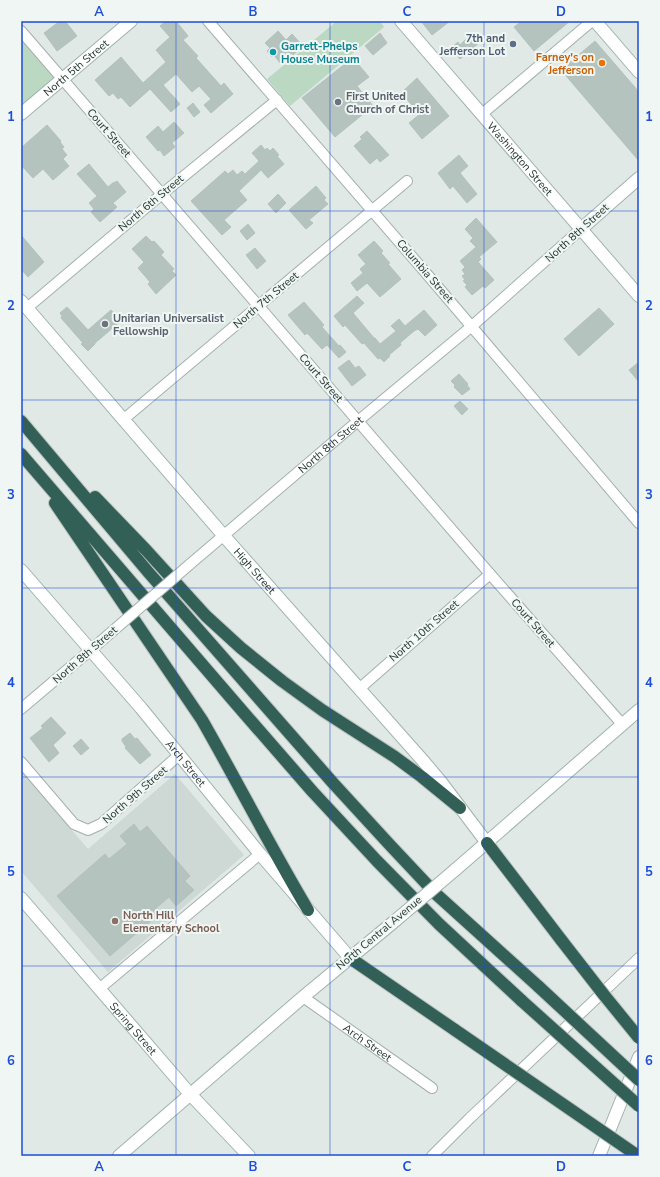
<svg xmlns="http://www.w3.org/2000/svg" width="660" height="1177" font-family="'Nunito Sans',sans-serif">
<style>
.built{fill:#ced8d4}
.green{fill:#bbd8c3}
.building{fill:#b5c3be;stroke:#b3c2bc}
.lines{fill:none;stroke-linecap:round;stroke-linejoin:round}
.street-casing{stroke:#a4b0ac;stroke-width:12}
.secondary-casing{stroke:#a0b3ac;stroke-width:14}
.highway-casing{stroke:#bdc3c2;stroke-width:14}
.street{stroke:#fff;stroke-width:10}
.secondary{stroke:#fff;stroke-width:12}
.highway{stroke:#326056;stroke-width:12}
.street-bridge-casing{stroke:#a4b0ac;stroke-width:12;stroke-linecap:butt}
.secondary-bridge-casing{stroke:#a0b3ac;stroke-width:14;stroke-linecap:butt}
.highway-bridge-casing{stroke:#bdc3c2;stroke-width:14;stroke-linecap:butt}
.street-bridge{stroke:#fff;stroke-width:10}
.secondary-bridge{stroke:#fff;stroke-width:12}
.highway-bridge{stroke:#326056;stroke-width:12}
.grid{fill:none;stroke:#1d4ed8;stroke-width:1;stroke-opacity:0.55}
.service-dot{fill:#5c6f8a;stroke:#f0f6f3;stroke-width:1.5}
.culture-dot{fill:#0f9aa8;stroke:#f0f6f3;stroke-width:1.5}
.food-dot{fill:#e8710a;stroke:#f0f6f3;stroke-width:1.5}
.worship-dot{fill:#6b7280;stroke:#f0f6f3;stroke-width:1.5}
.education-dot{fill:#8d6e63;stroke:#f0f6f3;stroke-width:1.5}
.labels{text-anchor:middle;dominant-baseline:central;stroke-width:4;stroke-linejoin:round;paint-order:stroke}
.service-label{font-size:11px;font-weight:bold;fill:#4e5e75;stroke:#f0f6f3;text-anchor:end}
.culture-label{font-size:11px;font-weight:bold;fill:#0d838f;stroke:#f0f6f3;text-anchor:start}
.food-label{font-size:11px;font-weight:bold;fill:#c56008;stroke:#f0f6f3;text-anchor:end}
.street-label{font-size:11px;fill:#233732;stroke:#f0f6f3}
.worship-label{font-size:11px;font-weight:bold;fill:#5b616d;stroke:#f0f6f3;text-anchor:start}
.education-label{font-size:11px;font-weight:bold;fill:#785e54;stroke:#f0f6f3;text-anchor:start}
.neatline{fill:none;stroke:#1d4ed8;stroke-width:1.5}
.grid-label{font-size:13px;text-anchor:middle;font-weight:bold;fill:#1d4ed8}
</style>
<rect width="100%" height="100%" fill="#e0e9e5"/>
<path class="built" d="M21,771L88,849L175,774L244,855L108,972L21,871Z"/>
<path class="green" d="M337,21H380L384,27L290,106L267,79Z
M21,31L62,79L21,114Z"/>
<path class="building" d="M60,21H65L77,36L57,51L44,33Z
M166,21H176L188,36L183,40L198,56L196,58L221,86L224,83L233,94L211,113L204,105L211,99L199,86L192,92L176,74L163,85L180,104L171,112L150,89L130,107L121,97L118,99L113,93L109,96L95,80L121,57L143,83L166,62L156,50L170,37L160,26Z
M421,21H450L432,35Z
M522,21H570L534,51L514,27Z
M278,31L286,40L292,34L303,46L293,55L292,53L280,63L274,55L272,57L267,51L270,48L265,43Z
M380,33L387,43L373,55L365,46Z
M472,33L480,42L460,59L451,48L458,42L460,45Z
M595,41L639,92V161L561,70Z
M353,58L369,77L357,86L373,106L335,137L302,98L341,67Z
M417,78L449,116L422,139L409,123L420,114L401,93Z
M193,103L200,112L194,117L187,108Z
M174,122L184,133L172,143L175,147L164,156L160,150L158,151L146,137L158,126L163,132Z
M47,125L61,141L60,142L64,147L62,149L67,155L63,159L69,166L53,180L43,169L33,178L21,165V148Z
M367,131L389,155L380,162L377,158L370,164L354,146L362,139L360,137Z
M261,145L265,150L267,148L270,151L273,148L279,155L277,156L284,164L268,178L261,170L239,191L247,200L224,220L231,227L222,235L191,201L225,171L228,174L233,170L237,175L242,171L245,174L259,161L252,153Z
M459,155L468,166L460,173L477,194L467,203L453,186L450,189L438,173Z
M89,164L108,187L114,182V183L117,181L126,192L113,203L117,207L100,222L91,212L94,209L89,203L97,196L77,174Z
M316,186L326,198L324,200L328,204L309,220L313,223L306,229L289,210Z
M278,194L286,203L276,213L268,204Z
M476,218L497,242L479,257L481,259L478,262L494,280L485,288L483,286L472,295L465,287L467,285L463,281L465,280L462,276L465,274L462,270L465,267L460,261L476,247L470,241L473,238L465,229Z
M248,224L255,233L247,240L240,231Z
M21,235L44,262L28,277L21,269Z
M146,236L152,242L154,241L164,252L161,255L174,269L172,271L176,275L156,294L148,284L150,282L138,268L144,262L132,249Z
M374,241L383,251L381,253L390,263L388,264L401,279L380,297L367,283L357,291L351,283L363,273L360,269L366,264L358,255Z
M255,248L266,261L257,269L246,255Z
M357,296L364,303L353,313L374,338H375L380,344L396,331L391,326L399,319L405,326L424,310L437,325L425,336L418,329L414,331L400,343L401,345L389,355L390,356L384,362L380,358L378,359L364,343L362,344L345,325L343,327L334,316Z
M304,302L324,325L322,327L339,346L340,345L346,352L339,358L327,345L322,349L307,333L305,335L288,315Z
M67,307L88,330L111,310L121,321L95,343V344L88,351L81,344L83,343L61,318L62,316L60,313Z
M599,308L614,324L579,356L564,339Z
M349,360L355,368L359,366L366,375L352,386L338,368Z
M639,362V382L629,370Z
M459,374L468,384L467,385L470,389L462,395L454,387L455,385L451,381Z
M460,401L468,409L462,415L454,406Z
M51,717L66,733L53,745L59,753L49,762L30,738L43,728L41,726Z
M130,733L135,739L137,738L151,755L140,764L125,748L126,747L122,741V739Z
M81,739L89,748L81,755L73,746Z
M134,824L140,832L147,826L190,876L185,881L194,890L176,906L169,897L155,909L159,914L110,956L57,896L105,854L109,859L127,844L120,836Z"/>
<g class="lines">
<g class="street-casing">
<g id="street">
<path d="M208,21L420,266L639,523"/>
<path d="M21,31L490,574L622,724"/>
<path d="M482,114L592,21"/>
<path d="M27,308L162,194L277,100"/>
<path d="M124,419L407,181"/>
<path id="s1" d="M189,565L358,421L472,326L581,229"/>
<path d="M359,689L490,574"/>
<path d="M21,709L100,642"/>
<path d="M21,762L74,824L88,830L101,824L179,755"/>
<path d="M99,989L260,854"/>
<path id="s2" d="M303,997L432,1088"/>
<path d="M432,1156L470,1118L639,958"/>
</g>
</g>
<g class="secondary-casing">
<g id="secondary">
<path id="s3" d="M401,21L639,296"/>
<path d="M595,21L639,72"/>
<path id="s4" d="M21,114L131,21"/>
<path d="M581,229L639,178"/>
<path id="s5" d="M21,301L224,536L425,763L441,782L487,843"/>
<path id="s6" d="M21,570L141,708L260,854L350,958"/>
<path d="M455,870L639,710"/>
<path id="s7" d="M21,898L190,1094L249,1156"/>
<path d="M119,1156L303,997L396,920"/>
<path d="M599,1156L639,1057"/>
</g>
</g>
<g class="highway-casing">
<path id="highway" d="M21,421L149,573L333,783L389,844L436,894L539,987
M21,454L244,713L312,791L377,861L439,924L522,1001
M95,497L146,550L206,616L241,648L282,681L322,710L395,757L422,777L460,808
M55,503L202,720C238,783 271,848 308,910
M487,843L562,941
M350,958L455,1030"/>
</g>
<use href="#street" class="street"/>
<use href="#secondary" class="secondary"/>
<use href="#highway" class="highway"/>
<g class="street-bridge-casing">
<path id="street-bridge" d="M100,642L189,565"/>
</g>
<g class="secondary-bridge-casing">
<path id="secondary-bridge" d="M396,920L455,870"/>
</g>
<g class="highway-bridge-casing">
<path id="highway-bridge" d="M562,941L604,995L639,1038
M539,987L639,1080
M522,1001L639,1106
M455,1030L638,1156"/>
</g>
<use href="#street-bridge" class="street-bridge"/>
<use href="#secondary-bridge" class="secondary-bridge"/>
<use href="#highway-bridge" class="highway-bridge"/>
</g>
<path class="grid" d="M176,21V1156M330,21V1156M484,21V1156M21,211H639M21,400H639M21,588H639M21,777H639M21,966H639"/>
<circle class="service-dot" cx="513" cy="44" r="4"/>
<circle class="culture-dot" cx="273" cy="52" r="4"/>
<circle class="food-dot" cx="602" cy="63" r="4"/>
<g class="worship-dot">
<circle cx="338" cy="102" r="4"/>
<circle cx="105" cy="324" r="4"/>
</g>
<circle class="education-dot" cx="115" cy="921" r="4"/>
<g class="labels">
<g class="service-label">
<text x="505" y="38">7th and<tspan x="505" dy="13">Jefferson Lot</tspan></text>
</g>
<g class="culture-label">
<text x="281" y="46">Garrett-Phelps<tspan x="281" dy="13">House Museum</tspan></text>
</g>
<g class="food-label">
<text x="594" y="57">Farney's on<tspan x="594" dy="13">Jefferson</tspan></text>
</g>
<g class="street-label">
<text stroke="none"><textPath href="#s4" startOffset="72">North 5th Street</textPath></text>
<text transform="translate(109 133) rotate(49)">Court Street</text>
<text stroke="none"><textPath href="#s3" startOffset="182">Washington Street</textPath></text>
<text transform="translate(151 203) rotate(-40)">North 6th Street</text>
<text transform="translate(577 233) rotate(-42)">North 8th Street</text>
<text transform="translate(425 271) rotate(49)">Columbia Street</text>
<text transform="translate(266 300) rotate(-40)">North 7th Street</text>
<text transform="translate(321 378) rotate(49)">Court Street</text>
<text stroke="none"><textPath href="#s1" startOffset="186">North 8th Street</textPath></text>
<text stroke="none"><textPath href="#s5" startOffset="357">High Street</textPath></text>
<text transform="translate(533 623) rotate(49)">Court Street</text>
<text transform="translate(424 631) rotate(-41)">North 10th Street</text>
<text transform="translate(85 655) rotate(-41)">North 8th Street</text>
<text stroke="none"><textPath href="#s6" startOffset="254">Arch Street</textPath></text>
<text transform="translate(135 795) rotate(-41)">North 9th Street</text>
<text transform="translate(379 933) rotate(-40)">North Central Avenue</text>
<text stroke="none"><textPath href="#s7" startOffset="172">Spring Street</textPath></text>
<text stroke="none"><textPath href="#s2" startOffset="79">Arch Street</textPath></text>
</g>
<g class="worship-label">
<text x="346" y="96">First United<tspan x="346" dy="13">Church of Christ</tspan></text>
<text x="113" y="318">Unitarian Universalist<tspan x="113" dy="13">Fellowship</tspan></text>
</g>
<g class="education-label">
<text x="123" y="915">North Hill<tspan x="123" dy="13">Elementary School</tspan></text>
</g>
</g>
<rect width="660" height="1177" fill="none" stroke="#f0f6f3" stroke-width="44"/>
<rect x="22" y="22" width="616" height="1133" class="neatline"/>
<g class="grid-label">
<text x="99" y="16">A</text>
<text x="253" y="16">B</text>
<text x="407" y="16">C</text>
<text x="561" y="16">D</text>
<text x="11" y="121">1</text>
<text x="649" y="121">1</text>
<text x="11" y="310">2</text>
<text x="649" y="310">2</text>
<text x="11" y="499">3</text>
<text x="649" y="499">3</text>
<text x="11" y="687">4</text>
<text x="649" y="687">4</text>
<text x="11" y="876">5</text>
<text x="649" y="876">5</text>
<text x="11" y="1065">6</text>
<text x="649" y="1065">6</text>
<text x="99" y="1171">A</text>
<text x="253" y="1171">B</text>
<text x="407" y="1171">C</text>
<text x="561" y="1171">D</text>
</g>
</svg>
